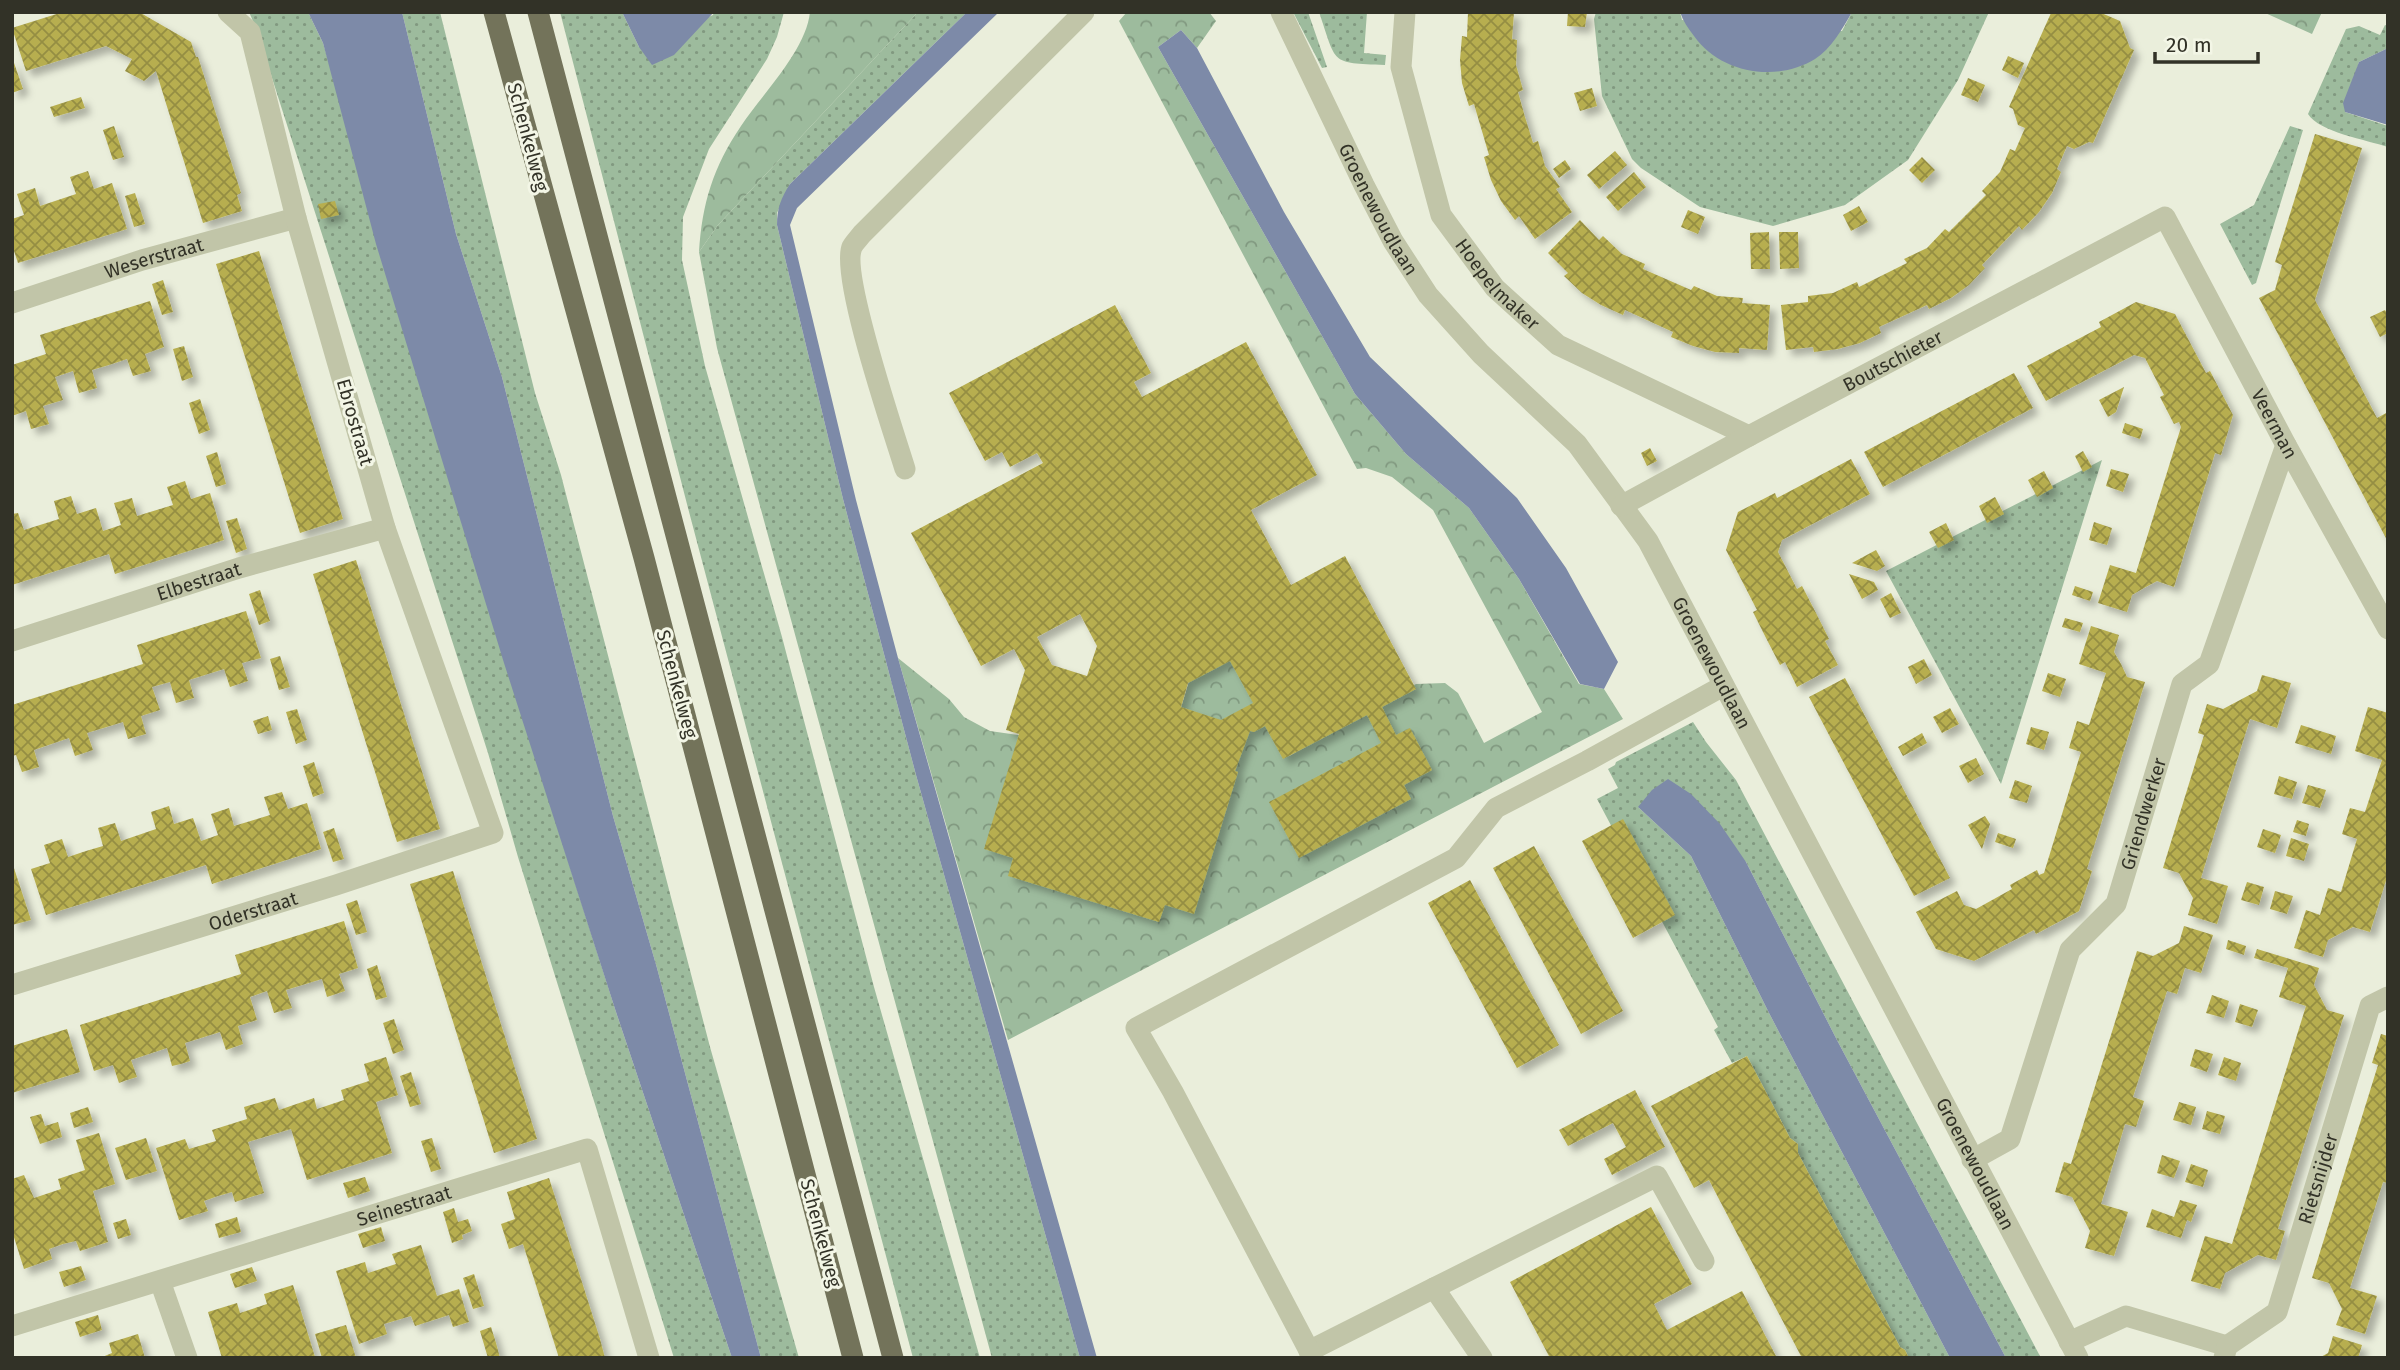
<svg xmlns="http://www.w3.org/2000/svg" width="2400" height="1370" font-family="'Fira Sans',sans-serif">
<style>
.grass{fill:url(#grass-dots)}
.forest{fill:url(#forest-crowns)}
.water{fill:#7d8aa8}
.building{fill:url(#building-cross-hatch);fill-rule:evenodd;filter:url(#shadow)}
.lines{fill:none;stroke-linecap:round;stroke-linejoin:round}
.minor{stroke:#c1c5a8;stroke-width:21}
.major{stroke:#73735a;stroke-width:21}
.labels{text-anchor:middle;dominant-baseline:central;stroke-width:6;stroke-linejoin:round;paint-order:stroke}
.street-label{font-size:19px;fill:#323227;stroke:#f3f6e6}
</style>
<defs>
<pattern id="grass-dots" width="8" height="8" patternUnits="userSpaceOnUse" patternTransform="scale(1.75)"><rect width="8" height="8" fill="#9dbb9d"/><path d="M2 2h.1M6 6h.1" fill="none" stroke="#819980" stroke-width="1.8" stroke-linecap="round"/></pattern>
<pattern id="forest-crowns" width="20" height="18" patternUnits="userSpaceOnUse" patternTransform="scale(1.75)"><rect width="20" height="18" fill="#9dbb9d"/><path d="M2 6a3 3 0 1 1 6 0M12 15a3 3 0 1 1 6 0" fill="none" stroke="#819980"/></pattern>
<pattern id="building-cross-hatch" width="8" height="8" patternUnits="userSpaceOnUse" patternTransform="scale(1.75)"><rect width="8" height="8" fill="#b7ae50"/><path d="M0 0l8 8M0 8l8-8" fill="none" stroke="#958e42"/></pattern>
<filter id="shadow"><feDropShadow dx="6" dy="6" stdDeviation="3.5" flood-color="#0004"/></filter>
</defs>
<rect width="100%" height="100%" fill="#eaeedb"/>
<path class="grass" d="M249,12H308L323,43L565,851L616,1012L732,1358H674L518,857L488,753L256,28Z
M402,12H440L535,393L561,475L710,1047L799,1358H761L657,968L613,816L502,377L456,234Z
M560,12H622L639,47L713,15L714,12H784L777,37L767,59L709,149L683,217L682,260L705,366L782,637L874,987L980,1358H913L688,508Z
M918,12H967L790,184L777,213V225L843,499L916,775L1080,1358H992L717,348L699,252L718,225Z
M1293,12H1308L1327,67L1322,68Z
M1319,12H1367L1364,53L1386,55L1385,65C1329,63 1337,64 1319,12Z
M1596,12H1680L1682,20L1842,31L1852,12H1989L1958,80L1908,160L1845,205L1773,226L1700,207L1641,168L1632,159L1602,96L1594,19Z
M2385,25L2388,26V48L2359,62L2345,112L2388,126V147C2367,140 2319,132 2308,114L2346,29L2359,26L2380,35Z
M2290,126L2303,130L2256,283L2252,285L2220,224L2254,205Z
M2102,460L2001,784L1886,571Z
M1693,722L1706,742L1736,780L2041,1358H2006L1838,1042L1746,862L1638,807L1691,856L1769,1013L1950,1358H1909L1905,1350L1900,1347L1798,1153V1144L1790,1138L1747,1056L1732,1063L1714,1030L1718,1027L1597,799L1618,788L1608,769L1615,765L1616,762Z"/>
<path class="forest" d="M810,12H918L718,225L699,252C702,204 713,167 741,126C762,94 806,51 810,12Z
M1127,12H1209L1216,21L1197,48L1181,30L1158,47L1355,394L1406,454L1469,508L1519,579L1579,684L1604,689L1623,719L1008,1040L898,658L949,699L964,717L990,731L1025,736L1180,711L1190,678L1235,657L1289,756L1416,684L1445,683L1458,693L1484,743L1542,712L1433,510L1392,477L1366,468L1357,469L1119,21Z
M2263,12H2322L2312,34Z"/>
<path class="water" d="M308,12H402L456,234L502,377L613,816L657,968L761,1358H732L616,1012L504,663L376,244L323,43Z
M622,12H714L674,55L652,65L639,47Z
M967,12H999L797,208L790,225L856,500L898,658L1097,1358H1080L916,775L843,499L777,225C777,208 781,198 790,184Z
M1680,12H1852C1843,28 1831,49 1815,59C1776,83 1720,73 1694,36C1688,28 1683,21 1680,12Z
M1181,30L1197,48L1284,212L1370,357L1517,498L1566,568L1618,662L1604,689L1580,684L1519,579L1469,508L1406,454L1355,394L1158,47Z
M2388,48V125L2345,112L2343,103L2359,62Z
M1668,779L1691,794L1720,824L1746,862L1838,1042L2006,1358H1950L1769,1013L1691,856L1638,807L1652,790Z"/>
<path class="building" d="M63,12H139L191,42L196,57H198L241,193L237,195L242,211L203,223L156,71L144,81L125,71L132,59L106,46L26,71L12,28Z
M1468,12H1514L1512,39L1517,40L1516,65L1523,90L1518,92L1525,117L1533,143L1538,141L1545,166L1560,187L1556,189L1572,212L1535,239L1519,216L1515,220L1501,201L1491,180L1484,157L1489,155L1474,104L1469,106L1462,83L1460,60L1462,36L1467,37Z
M1568,12H1587L1585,27L1567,26Z
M2061,12H2099L2120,21L2130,48L2134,50L2093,143L2089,142L2074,149L2067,146L2057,169L2061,172L2052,193L2039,212L2022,230L2019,226L1982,265L1985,268L1969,285L1951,298L1929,309L1927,305L1879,327L1881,333L1860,343L1838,349L1814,352L1813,347L1786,350L1781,305L1808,302V296L1833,293L1857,282L1859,287L1907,263L1904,259L1927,248L1945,229L1949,232L1986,195L1982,191L2000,172L2010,149L2015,151L2025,128L2018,125L2013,109L2009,107L2051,13Z
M2008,56L2024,63L2018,78L2002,70Z
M12,57L23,89L12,93Z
M1968,78L1985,85L1978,102L1961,95Z
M1592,88L1597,106L1580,111L1574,93Z
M81,97L85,108L54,117L50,107Z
M114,126L124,157L113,160L103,130Z
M2315,134L2362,148L2315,300L2377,418L2388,412V542L2259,298L2275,290L2282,265L2275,262Z
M1615,151L1627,165L1599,189L1587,175Z
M1922,157L1935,170L1922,183L1909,170Z
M1565,160L1571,169L1559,178L1553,169Z
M88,171L94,189L112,183L127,229L18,263L12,245V219L24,215L17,194L35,188L40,206L76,194L70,177Z
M1634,172L1646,187L1618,211L1606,197Z
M135,193L145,224L134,227L125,196Z
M335,201L339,215L321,219L318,204Z
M1859,206L1868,222L1851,231L1843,215Z
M1688,210L1705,217L1698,234L1681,227Z
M1580,220L1599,240L1603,236L1622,254L1645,264L1643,269L1691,290L1694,286L1717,296L1743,298L1742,303L1770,305L1767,350L1739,348V353L1715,352L1693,346L1671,337L1673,332L1625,310L1623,315L1601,305L1582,293L1564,276L1568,273L1548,253Z
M1769,232L1770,269H1751L1750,233Z
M1779,232H1798L1799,268L1780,269Z
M259,251L343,519L300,533L216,264Z
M163,280L173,312L162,315L152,284Z
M150,301L164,347L145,354L151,371L133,376L127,359L109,365L92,370L97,388L79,393L73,371L55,377L63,400L43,406L49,424L31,429L26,411L12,416V365L46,354L40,335Z
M2136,302L2175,314L2206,373L2210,371L2233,415L2221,455L2215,453L2174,587L2157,581L2144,588L2132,595L2127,612L2098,603L2110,565L2136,573L2181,427L2179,422L2174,424L2160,397L2164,395L2145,358L2134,355L2046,401L2027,366L2101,327L2099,322Z
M1115,305L1151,373L1134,382L1142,397L1246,342L1317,475L1251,510L1291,585L1345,556L1416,689L1382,707L1396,735L1410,728L1432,770L1404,785L1411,799L1299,858L1269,802L1381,743L1367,715L1283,759L1265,726L1254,732L1250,731L1235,771L1238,772L1194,914L1165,905L1159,922L1008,876L1013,858L984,849L1019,734L1006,730L1025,670L1014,649L981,666L911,533L1043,463L1037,453L1010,467L1002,452L985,461L949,393ZM1080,614L1097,646L1087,676L1052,665L1037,637ZM1230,661L1253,703L1221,720L1181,707L1188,683Z
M2385,310L2388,315V333L2380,337L2370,317Z
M184,346L193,377L182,381L173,349Z
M2014,373L2033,408L1883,487L1864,452Z
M2124,387L2116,412L2108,417L2099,400Z
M200,399L210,430L199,434L189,403Z
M2125,423L2143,429L2140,439L2122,433Z
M1650,448L1657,461L1647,466L1641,453Z
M2083,451L2092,467L2083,472L2075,456Z
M217,452L226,484L216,487L206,456Z
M1851,459L1870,494L1782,540L1778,552L1797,589L1802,586L1816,613L1829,639L1825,641L1838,665L1797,687L1785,662L1780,665L1766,638L1753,612L1757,610L1726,550L1738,512L1775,493L1777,498Z
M2111,469L2129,474L2123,492L2106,486Z
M2044,471L2053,488L2037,497L2028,480Z
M185,481L191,499L210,493L224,540L115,574L109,554L12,585V514L18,513L24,530L59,519L54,501L71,496L77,514L96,508L103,531L121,525L114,503L132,498L137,516L173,505L167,487Z
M1995,497L2004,514L1987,523L1979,506Z
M237,518L247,549L236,553L226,521Z
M2094,522L2112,528L2107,545L2089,540Z
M1946,523L1954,540L1938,548L1929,532Z
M1876,550L1885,566L1877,571L1852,563Z
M356,560L440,829L397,842L313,574Z
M1849,574L1874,582L1878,590L1862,599Z
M2075,586L2093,592L2090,601L2072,595Z
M260,590L270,621L259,625L249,594Z
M1891,593L1901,613L1890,618L1880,599Z
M246,611L261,658L242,663L248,681L230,687L224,669L189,680L194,698L176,703L170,682L152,687L160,710L141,716L146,734L128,739L123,722L87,733L93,750L75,756L69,738L34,750L39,767L22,772L16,755L12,756V705L143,664L137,645Z
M2065,618L2083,623L2080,632L2062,627Z
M2091,626L2119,635L2114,652L2121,664L2127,677L2145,682L2087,869L2092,871L2079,911L2036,934L2034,930L1974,961L1936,949L1916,912L1957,891L1964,905L1976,909L2012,889L2010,885L2037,870L2039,875L2044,873L2081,752L2069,748L2077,721L2089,725L2106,673L2079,664Z
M280,656L290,687L279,690L270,659Z
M1924,659L1932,675L1916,684L1908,667Z
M2048,673L2066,679L2060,697L2042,691Z
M2262,675L2291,683L2277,728L2250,719L2217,825L2201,878L2228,886L2217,924L2188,915L2193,898L2186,886L2179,873L2163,868L2204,735L2198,733L2207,704L2223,709L2257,691Z
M1845,678L1950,878L1914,896L1809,697Z
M2368,707L2388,713V874L2370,932L2353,927L2341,933L2328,940L2323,957L2294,948L2306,910L2320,915L2328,888L2341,892L2357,839L2342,834L2350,808L2365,812L2382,760L2355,751Z
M1950,708L1959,724L1942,733L1933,717Z
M297,709L307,740L296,744L286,712Z
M268,716L272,730L258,734L253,721Z
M2301,725L2336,736L2331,754L2295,743Z
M2031,727L2049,732L2044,750L2026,744Z
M1922,733L1927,743L1903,756L1898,747Z
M1976,758L1984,774L1968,783L1959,766Z
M314,762L324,793L313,797L303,766Z
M2279,776L2297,782L2292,799L2274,794Z
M2015,780L2032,786L2027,803L2009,798Z
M2308,785L2326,790L2320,808L2302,803Z
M282,792L288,809L307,803L321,849L212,884L206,865L46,915L31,869L50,863L44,845L62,839L68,857L86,851L103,846L98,828L115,823L121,841L156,829L151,812L169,806L174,824L193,818L201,841L218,835L211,814L229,808L234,826L270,815L264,797Z
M1985,816L1990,824L1982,849L1968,825Z
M1623,819L1675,915L1633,938L1582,841Z
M2297,820L2309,824L2306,836L2293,832Z
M334,828L344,859L333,862L323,832Z
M2263,829L2281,835L2275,853L2257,847Z
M1998,833L2016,839L2013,848L1995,842Z
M2291,838L2309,844L2304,861L2286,856Z
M1534,846L1623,1011L1581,1034L1493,868Z
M12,862L31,920L12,925Z
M453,871L537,1139L494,1153L410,884Z
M1470,880L1559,1045L1517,1068L1428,903Z
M2247,882L2264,887L2259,905L2241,900Z
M2275,891L2293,896L2287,914L2270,909Z
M357,900L367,932L356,935L346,904Z
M344,921L358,968L339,974L345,991L327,997L322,979L286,990L292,1008L274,1013L267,991L250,997L257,1020L238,1026L243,1044L226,1050L220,1032L185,1043L190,1061L181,1064L172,1066L167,1048L131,1060L137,1077L127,1080L119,1083L113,1065L94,1071L80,1025L241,974L235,955Z
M2184,926L2213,935L2201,973L2185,968L2177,994L2167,991L2133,1097L2144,1101L2136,1127L2125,1124L2101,1204L2128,1212L2114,1256L2085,1248L2090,1231L2072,1197L2055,1192L2064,1162L2071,1164L2137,951L2153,956L2179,943Z
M2228,940L2246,946L2244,955L2226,949Z
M2257,949L2319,968L2314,985L2327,1010L2344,1015L2278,1229L2285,1231L2276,1260L2258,1255L2225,1273L2220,1289L2191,1281L2205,1236L2232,1244L2306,1006L2279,997L2288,968L2254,958Z
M377,965L387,997L376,1000L367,969Z
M2212,995L2229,1001L2224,1018L2206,1013Z
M2240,1004L2258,1010L2252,1027L2235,1022Z
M394,1019L404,1050L393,1054L383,1023Z
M67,1029L80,1072L12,1093V1046Z
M2381,1034L2388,1036V1183L2383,1182L2350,1288L2377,1296L2365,1334L2336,1325L2342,1309L2329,1283L2312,1278L2378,1065L2372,1063Z
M2195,1049L2213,1054L2207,1072L2190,1066Z
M1747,1056L1790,1138L1798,1144V1153L1900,1347L1905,1350L1909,1358H1802L1709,1180L1694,1188L1651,1106Z
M386,1057L398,1095L376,1102L392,1153L307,1180L291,1129L248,1142L264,1193L235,1202L232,1192L218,1196L204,1201L208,1211L179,1220L156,1148L185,1139L189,1149L216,1141L212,1130L247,1119L244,1107L275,1098L279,1110L314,1098L317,1109L344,1100L341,1090L369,1081L364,1064Z
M2224,1057L2241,1063L2236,1081L2218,1075Z
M411,1072L421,1104L410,1107L400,1076Z
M1635,1090L1665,1147L1612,1175L1604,1159L1626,1147L1613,1123L1568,1146L1559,1130Z
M2179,1102L2196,1107L2191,1125L2173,1120Z
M88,1107L93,1122L74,1128L70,1113Z
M2207,1111L2225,1116L2220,1134L2202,1129Z
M41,1114L45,1126L58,1122L62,1137L40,1144L30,1117Z
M99,1133L115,1184L93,1191L108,1242L80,1251L76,1241L63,1244L49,1249L52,1259L24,1269L12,1231V1179L24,1175L34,1198L61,1189L58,1179L85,1170L76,1140Z
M146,1138L157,1171L126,1180L115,1148Z
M432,1138L441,1169L431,1172L421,1141Z
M2162,1155L2180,1161L2174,1178L2157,1173Z
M2191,1164L2208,1170L2203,1187L2185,1182Z
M365,1177L370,1191L348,1198L343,1183Z
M549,1178L600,1339L605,1358H559L523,1244L509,1249L501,1224L515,1219L507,1192Z
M2180,1200L2197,1205L2191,1222L2187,1220L2181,1238L2146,1227L2152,1209L2174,1217Z
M1651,1207L1692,1284L1654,1304L1667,1330L1742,1291L1777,1358H1550L1510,1282Z
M454,1208L458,1222L468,1219L472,1231L462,1235L463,1239L452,1243L443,1212Z
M237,1217L241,1232L219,1238L215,1224Z
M126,1219L131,1235L118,1239L113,1223Z
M381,1227L385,1241L363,1248L358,1234Z
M421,1245L437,1296L459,1289L469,1322L453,1327L449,1315L415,1326L411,1316L384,1324L387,1334L359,1344L336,1271L365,1262L368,1273L396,1264L392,1254Z
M81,1266L86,1280L64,1287L59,1272Z
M252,1267L257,1281L235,1288L230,1274Z
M474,1274L484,1306L473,1309L463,1278Z
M293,1285L315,1357L222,1358L208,1312L237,1303L240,1313L267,1304L264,1294Z
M98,1315L102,1330L80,1337L75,1322Z
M346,1325L356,1358H322L315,1334Z
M491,1327L496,1343L500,1358H488L480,1331Z
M138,1334L145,1358H100L112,1353L109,1343Z
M2333,1336L2362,1345L2358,1358H2319L2328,1353Z"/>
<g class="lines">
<g class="minor">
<path id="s1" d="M1281,12L1364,185L1393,241L1428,295L1481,354L1577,444L1648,541L2078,1358"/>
<path id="s2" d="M1405,12L1401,67L1441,215L1495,288L1558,345L1749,436"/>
<path id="s3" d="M12,303L142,260L296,218"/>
<path d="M905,469C894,433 840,275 852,247C854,243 859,238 862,234L1084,12"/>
<path id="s4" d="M1621,506L1749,436L2165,217L2286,445L2388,629"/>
<path id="s5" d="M12,641L239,568L385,528"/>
<path id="s6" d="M12,985L336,885L493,833L385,528L296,218L250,32L228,12"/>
<path id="s7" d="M1972,1160L2010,1139L2070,950L2116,904L2182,684L2209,664L2286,445"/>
<path d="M160,1281L187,1358"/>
<path d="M1434,1288L1657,1176L1704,1261"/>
<path id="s8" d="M12,1326L587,1149L649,1358"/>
<path d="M2069,1342L2126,1316L2227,1346L2224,1358"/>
<path id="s9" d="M2227,1346L2277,1312L2370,1006L2388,997"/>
<path d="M1309,1351L1434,1288L1482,1358"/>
<path d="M1313,1358L1173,1092L1136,1028L1456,858L1496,808L1587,761L1723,686"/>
</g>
<path class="major" d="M494,12L644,558L853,1358
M538,12L893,1358"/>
</g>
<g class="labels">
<g class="street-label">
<text transform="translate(528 137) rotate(75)">Schenkelweg</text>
<text stroke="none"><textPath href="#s1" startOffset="220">Groenewoudlaan</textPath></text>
<text stroke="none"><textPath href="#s3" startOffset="149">Weserstraat</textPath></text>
<text stroke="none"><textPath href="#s2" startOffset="298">Hoepelmaker</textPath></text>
<text stroke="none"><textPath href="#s4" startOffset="308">Boutschieter</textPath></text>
<text transform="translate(355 422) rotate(74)">Ebrostraat</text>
<text stroke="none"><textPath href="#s4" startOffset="850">Veerman</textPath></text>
<text stroke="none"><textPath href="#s5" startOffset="196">Elbestraat</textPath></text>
<text stroke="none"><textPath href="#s1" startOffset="788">Groenewoudlaan</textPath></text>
<text transform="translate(677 684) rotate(75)">Schenkelweg</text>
<text stroke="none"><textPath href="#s7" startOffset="401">Griendwerker</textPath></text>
<text stroke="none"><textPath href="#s6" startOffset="252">Oderstraat</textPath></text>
<text stroke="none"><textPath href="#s1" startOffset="1354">Groenewoudlaan</textPath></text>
<text stroke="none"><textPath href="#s9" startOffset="200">Rietsnijder</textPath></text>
<text stroke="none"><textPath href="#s8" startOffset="410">Seinestraat</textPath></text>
<text transform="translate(821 1233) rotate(75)">Schenkelweg</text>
</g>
</g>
<rect width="2400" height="1370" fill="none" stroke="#323227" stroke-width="28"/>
<path d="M2155 52v10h103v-10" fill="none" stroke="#323227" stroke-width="3.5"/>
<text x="2166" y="52" font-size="21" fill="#323227" stroke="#f3f6e6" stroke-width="5" paint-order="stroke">20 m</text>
</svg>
